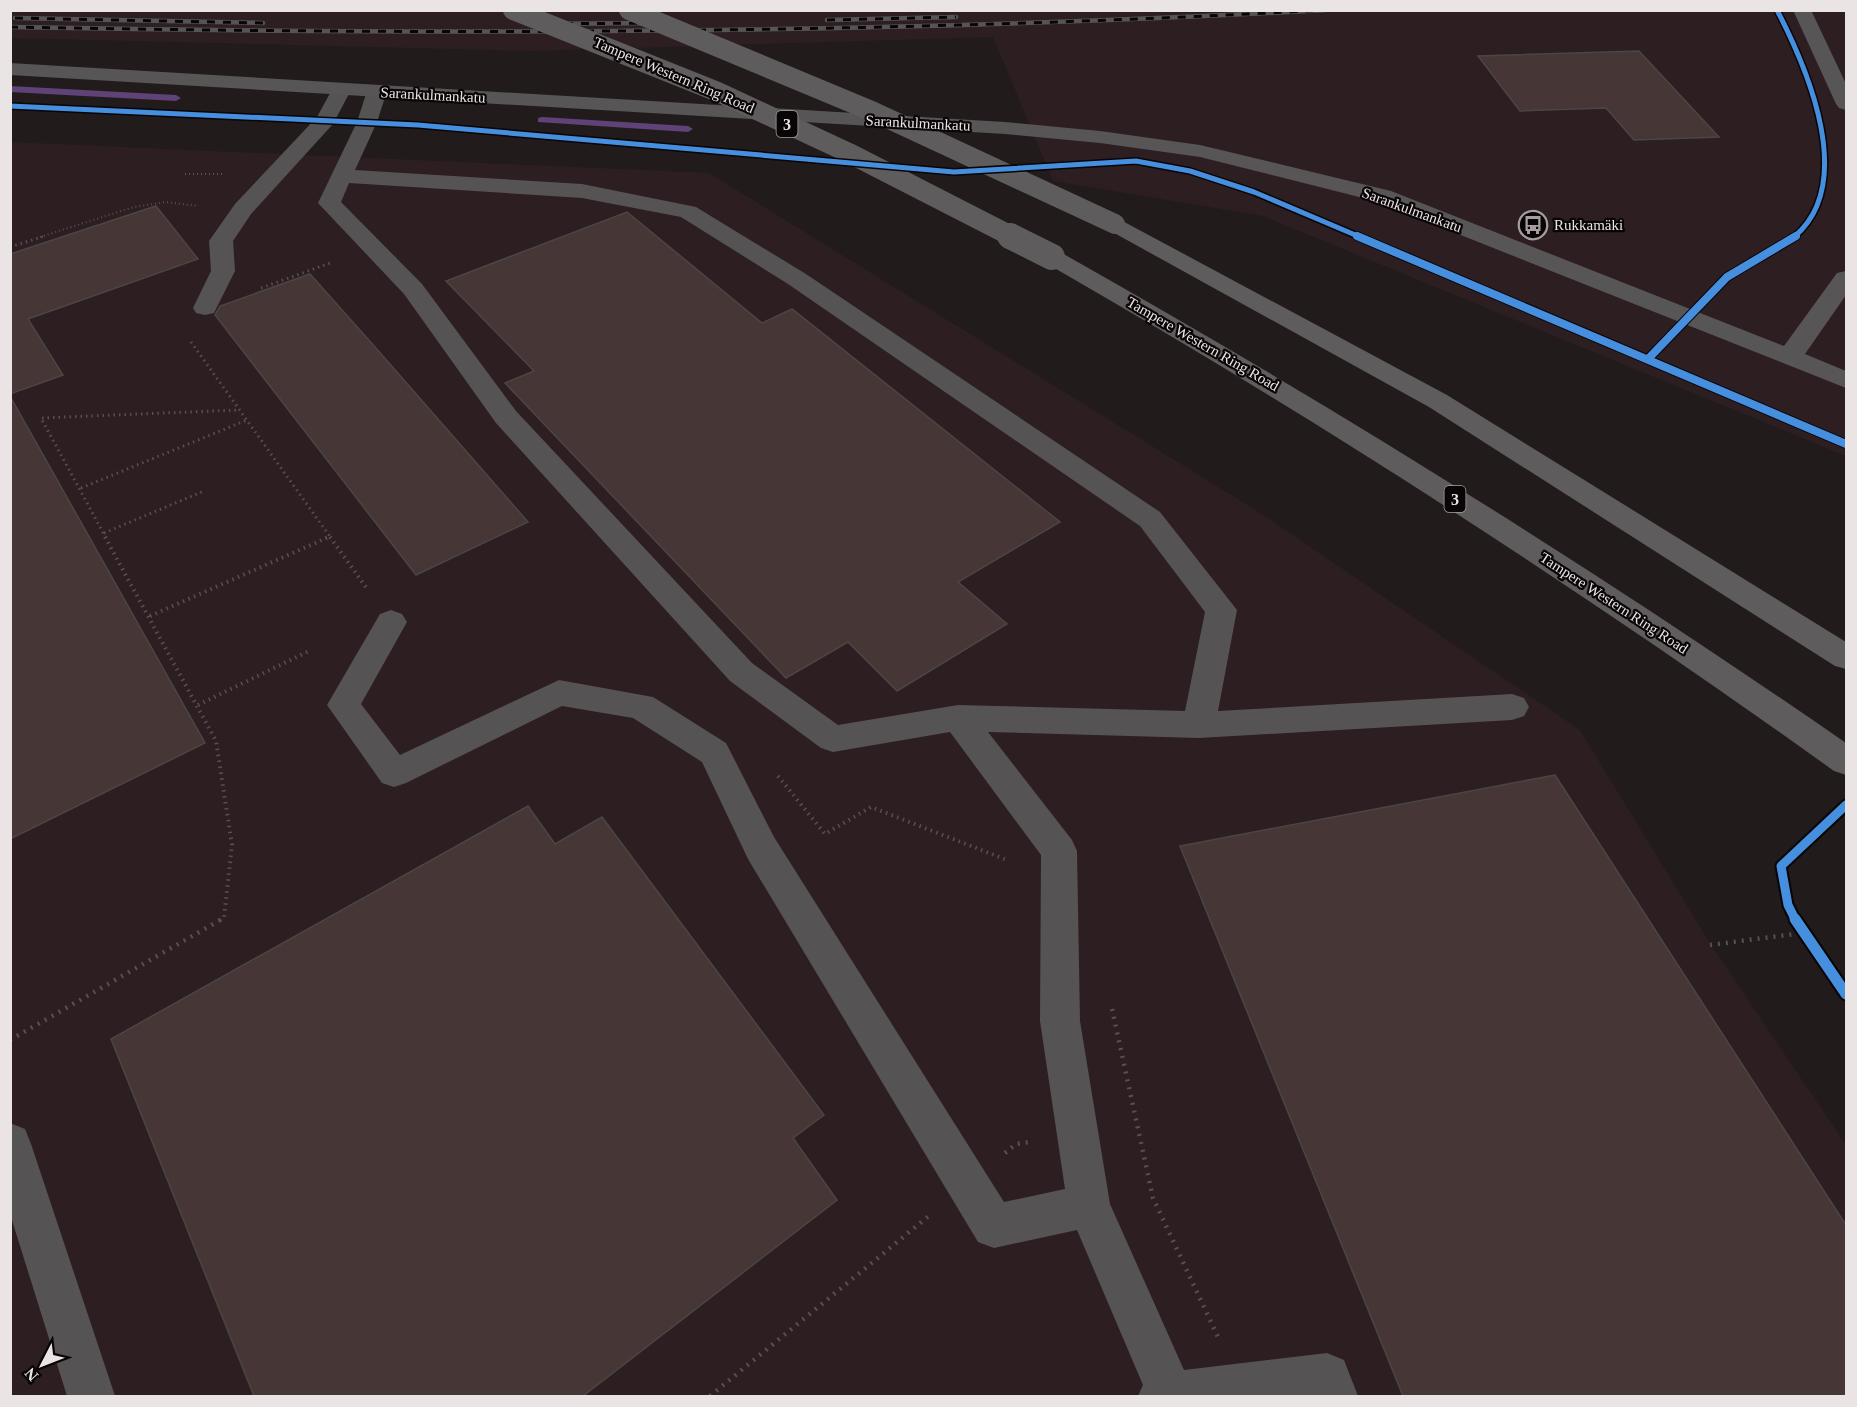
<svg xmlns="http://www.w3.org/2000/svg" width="1857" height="1407" font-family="Georgia,serif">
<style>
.built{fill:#2d1e22}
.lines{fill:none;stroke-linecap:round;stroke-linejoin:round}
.stream{fill:#5f4278;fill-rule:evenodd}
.building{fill:#463635;stroke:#4b4646;stroke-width:1.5}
.path-far3{stroke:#545152;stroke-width:2;stroke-dasharray:1 3;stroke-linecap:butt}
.path-far2{stroke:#545152;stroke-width:3;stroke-dasharray:1.5 4;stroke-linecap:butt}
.path-far1{stroke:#545152;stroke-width:4;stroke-dasharray:1.5 4.5;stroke-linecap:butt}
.path{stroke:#545152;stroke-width:4.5;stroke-dasharray:2 6;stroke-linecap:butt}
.minor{fill:#565354;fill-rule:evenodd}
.major{fill:#585557;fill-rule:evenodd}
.highway{fill:#5f5c5d;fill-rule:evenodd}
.rail-casing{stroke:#575455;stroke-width:4.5}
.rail{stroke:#090506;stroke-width:3;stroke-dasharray:8;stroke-linecap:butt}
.highway-bridge-far1{stroke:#5f5c5d;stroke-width:20}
.highway-bridge{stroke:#5f5c5d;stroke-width:26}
.cycleway-far3-casing{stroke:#090506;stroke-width:8}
.cycleway-far2-casing{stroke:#090506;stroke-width:10}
.cycleway-far1-casing{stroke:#090506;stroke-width:13}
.cycleway-casing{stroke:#090506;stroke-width:15}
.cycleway-far3{stroke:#468fdf;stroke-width:5}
.cycleway-far2{stroke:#468fdf;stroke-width:8}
.cycleway-far1{stroke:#468fdf;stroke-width:9}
.cycleway{stroke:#468fdf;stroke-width:11}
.labels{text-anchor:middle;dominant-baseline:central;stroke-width:4.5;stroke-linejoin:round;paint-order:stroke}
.far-street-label{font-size:15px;fill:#ebe4e5;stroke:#090506}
.far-poi-label{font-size:15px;fill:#ebe4e5;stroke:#090506;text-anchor:start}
.shield{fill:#090506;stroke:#a7a1a2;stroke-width:1.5}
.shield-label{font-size:16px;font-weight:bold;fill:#ebe4e5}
</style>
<rect width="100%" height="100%" fill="#211b1c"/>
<path class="built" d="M11,10L1846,11V456L1263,216L1053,181L993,37L532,51L11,38Z
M11,142L709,173L1254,509L1580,730L1711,945L1846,1145V1396H11Z"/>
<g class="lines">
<path class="stream" d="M10,86L176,95L181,98L176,101L10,92Z
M542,117L688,126L693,129L688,132L538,122V118Z"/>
</g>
<path class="building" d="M1639,51L1719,137L1634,140L1606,108L1520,111L1478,56Z
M156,206L198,259L28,319L63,375L10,394V254Z
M627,212L762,323L792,309L1060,522L958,582L1007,624L897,691L848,642L786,678L505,383L534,371L446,281Z
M310,274L375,347L528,522L416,575L215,315L220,306Z
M10,396L205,743L10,839Z
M1555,775L1846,1225V1396H1403L1180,846Z
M528,806L555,844L602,817L824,1115L793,1138L837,1200L583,1396H254L111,1039Z"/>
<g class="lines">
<path class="path-far3" d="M185,174H223
M40,237L134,207L166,202L198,206"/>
<path class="path-far2" d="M10,247L45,236
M261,288L333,262
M191,342L331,538
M81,488L247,420
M104,533L204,491
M106,538L41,418L239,410
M325,538L330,536"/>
<path class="path-far1" d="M105,537L216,741L232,845L224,918L219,921
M330,537L368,590
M150,616L329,537
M198,705L309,651
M778,776L825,834L871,807L1007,860"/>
<path class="path" d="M1710,945L1802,933
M1112,1009L1153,1198L1218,1337
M10,1040L222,919
M1005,1153L1016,1144L1030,1142
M710,1396L930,1215"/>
<path class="minor" d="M341,84L348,86L351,90L333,124L251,214L233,241L235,271L214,313L205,315L196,313L193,308L211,271L209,241L235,204L317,117L334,86Z
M377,85L384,87L387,91L377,122L355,170L582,184L696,207L806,274L1160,512L1237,610L1218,711L1512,694L1524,698L1529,707L1524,716L1512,720L1199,738L988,732L1072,840L1077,851L1080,1021L1110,1204L1184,1370L1327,1353L1344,1360L1358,1396H1138L1143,1385L1077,1230L994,1248L978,1242L748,859L702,762L633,718L562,706L406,783L394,787L382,783L327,705L380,614L391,610L402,614L407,622L361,704L400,755L559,680L653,697L726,743L774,837L1004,1202L1065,1189L1040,1021L1041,855L950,732L833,752L821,748L730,681L496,423L404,294L318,203L357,122L367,91L370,87ZM349,183L582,198L681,217L788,284L1140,526L1205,612L1185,711L958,705L838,725L752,663L516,411L422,284L341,202Z
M10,1123L25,1129L31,1144L115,1396H67L10,1214Z"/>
<path class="major" d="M1793,10H1811L1846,84V110L1839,108L1836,104Z
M10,63L1005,122L1100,131L1200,145L1391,191L1784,346L1837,273L1846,271V295L1805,354L1846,371V388L1375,201L1200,157L1100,143L1005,134L10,75Z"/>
<path class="highway" d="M1115,217L1447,395L1846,642V669L1835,666L1429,407L1107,229L1104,224L1107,219Z
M1052,250L1060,252C1330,404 1592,567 1846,743V775L1834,771C1579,588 1316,418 1044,262L1040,257L1044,252Z"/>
<g class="rail-casing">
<path id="rail" d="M15,18L263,23
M827,20L956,17
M533,24L656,23
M10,27C449,35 887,34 1326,10"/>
</g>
<use href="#rail" class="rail"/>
<path class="highway-bridge-far1" d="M513,10L718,92L849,153L1013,237
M629,10L874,112L1115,224"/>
<path class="highway-bridge" d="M1010,236L1052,257"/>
<g class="cycleway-far3-casing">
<path id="cycleway-far3" d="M1777,10C1808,70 1857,184 1794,237
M10,106L418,125L954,172L1136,161L1190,171L1254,192L1360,237"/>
</g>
<g class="cycleway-far2-casing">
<path id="cycleway-far2" d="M1357,236L1846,444
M1648,359L1727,277L1796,236"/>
</g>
<g class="cycleway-far1-casing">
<path id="cycleway-far1" d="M1796,921L1788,905L1781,866L1846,805"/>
</g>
<g class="cycleway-casing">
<path id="cycleway" d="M1795,919L1846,994"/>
</g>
<use href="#cycleway-far3" class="cycleway-far3"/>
<use href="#cycleway-far2" class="cycleway-far2"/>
<use href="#cycleway-far1" class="cycleway-far1"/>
<use href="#cycleway" class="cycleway"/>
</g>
<defs>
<g id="bus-ring" transform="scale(1.5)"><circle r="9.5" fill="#090506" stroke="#a49e9f" stroke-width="1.5"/><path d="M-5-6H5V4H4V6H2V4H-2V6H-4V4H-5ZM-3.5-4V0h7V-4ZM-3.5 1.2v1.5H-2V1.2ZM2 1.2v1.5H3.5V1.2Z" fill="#a49e9f"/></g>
</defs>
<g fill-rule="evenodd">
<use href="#bus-ring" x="1533" y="225"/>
</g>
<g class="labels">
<g class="far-street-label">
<text transform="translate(674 75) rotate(23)">Tampere Western Ring Road</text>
<text transform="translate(433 95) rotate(3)">Sarankulmankatu</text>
<text transform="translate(918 123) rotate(3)">Sarankulmankatu</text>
<text transform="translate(1412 210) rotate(20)">Sarankulmankatu</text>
<text transform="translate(1203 344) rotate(30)">Tampere Western Ring Road</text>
<text transform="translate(1614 603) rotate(33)">Tampere Western Ring Road</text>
</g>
<g class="far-poi-label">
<text x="1554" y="225">Rukkamäki</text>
</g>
<g class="shield">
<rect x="776.5" y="111" width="21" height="26" rx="4.5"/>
<rect x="1444.5" y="486" width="21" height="26" rx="4.5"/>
</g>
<g class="shield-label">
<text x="787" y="124">3</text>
<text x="1455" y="499">3</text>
</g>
</g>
<rect width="1857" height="1407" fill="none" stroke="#ebe4e5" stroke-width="24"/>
<g transform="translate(42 1365) rotate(228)" stroke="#090506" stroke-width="4.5" paint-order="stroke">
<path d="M0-4.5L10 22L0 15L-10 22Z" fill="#ebe4e5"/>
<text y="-9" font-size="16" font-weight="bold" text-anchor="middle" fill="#ebe4e5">N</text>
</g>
</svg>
